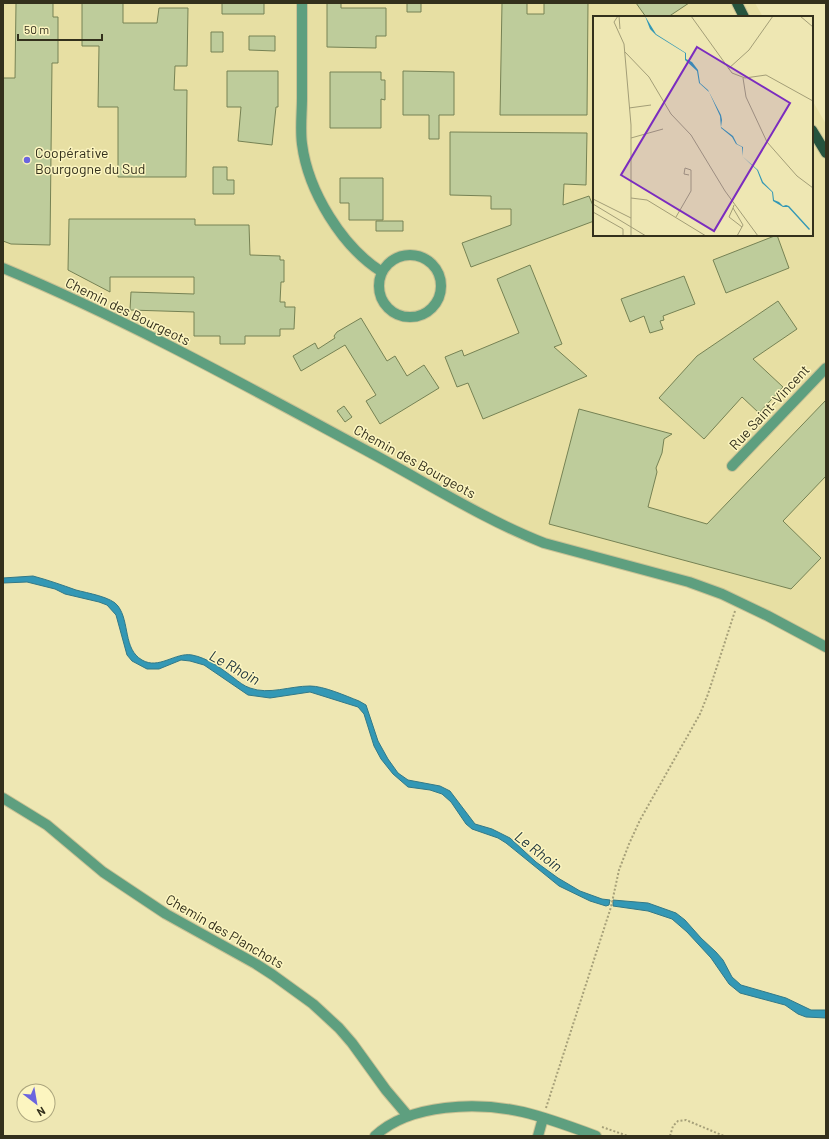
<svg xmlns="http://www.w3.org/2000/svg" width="829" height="1139" font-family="Barlow,sans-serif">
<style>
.built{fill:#e7dfa3}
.water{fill:#3398b5;stroke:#337987}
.building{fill:#becc9b;stroke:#768254}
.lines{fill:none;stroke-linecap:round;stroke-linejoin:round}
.minor-casing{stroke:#c9c295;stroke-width:12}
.major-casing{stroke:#c9c295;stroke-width:12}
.path{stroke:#a6a079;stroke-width:2;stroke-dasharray:2 2;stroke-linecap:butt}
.minor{stroke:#5e9f7f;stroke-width:10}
.major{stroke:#26543e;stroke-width:10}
.poi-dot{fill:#6b65df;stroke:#fcf5c0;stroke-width:1.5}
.labels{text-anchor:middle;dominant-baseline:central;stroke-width:3;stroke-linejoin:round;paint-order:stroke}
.poi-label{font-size:14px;fill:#33301c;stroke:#fcf5c0;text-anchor:start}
.street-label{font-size:14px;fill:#33301c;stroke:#fcf5c0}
.water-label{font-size:15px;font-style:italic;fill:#1e343c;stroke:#fcf5c0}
.inset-road{fill:none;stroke:#a39e77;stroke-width:1}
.view{fill:#7b2cbf;fill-opacity:0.15;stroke:#7b2cbf;stroke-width:2}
.inset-edge{fill:none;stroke:#33301c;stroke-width:2}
</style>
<rect width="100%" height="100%" fill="#eee7b3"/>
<path class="built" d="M3,3H755L763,17H594V235H812V100L826,124V649L749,606L692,588L538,545L463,507L189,361L89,311L3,273Z"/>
<path class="water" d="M33,576C48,580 62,585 76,590C87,593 112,597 118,606C130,622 123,649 142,660C159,670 175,652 192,655C208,658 222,669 234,678C239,682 244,686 250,688C269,695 290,686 310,686C324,686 346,696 359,701L366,705L378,741L388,759L398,773L408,780L440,786L450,791L475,824L492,829L510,838L536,862L558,878L580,891L602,899L610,900L609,905L606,906L590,901L559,886L506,843L498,838L472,829L466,824L451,802L442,794L430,790L408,787L393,774L381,759L374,746L364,714L358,707L310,692L270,698L248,695L204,665L190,661L181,660L159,669H147L132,661L127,655L116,615L107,605L99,602L65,594L55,589L27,582L3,583V578Z
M613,900L648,903L676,913L685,920L701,938L716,952L723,960L732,977L741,985L786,998L811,1010H826V1018L806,1017L798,1014L785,1005L740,993L729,984L711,958L687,932L672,919L648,911L613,906Z"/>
<path class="building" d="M16,3H53V17H58V63H52L50,245L11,244L3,241V78H15Z
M82,3H123V23H157L159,8H188L187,66H175L174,90H187L186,177H118V107H98L99,46H82Z
M222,3H264V14H222Z
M327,3H341V8H386V36H376V48L327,47Z
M407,3H421V12H407Z
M502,3H527V14H544V3H588L587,115H500Z
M636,3H689L668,17H646Z
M211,32H223V52H211Z
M249,36H275V51L249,50Z
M227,71H278V107H276L272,145L238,141L241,107H227Z
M403,71L454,72V115H439V139H429V115H403Z
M330,72H381V80H385V100L381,99V128H330Z
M450,132L587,133L586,185L564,184L563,205L589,196L594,208V221L471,267L462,243L511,225V209H491V196L450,195Z
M213,167H227V180H234V194H213Z
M340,178H383V220H349V203H340Z
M69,219H195V225H249L250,255L280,256V260H284V282H281L280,302H285V307H295L294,329H280V336H245V344H220V336H194V312L130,310L131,292L194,294V277H110V292L68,270Z
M376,221H403V231H376Z
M777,235L789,268L726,293L713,260Z
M530,265L562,344L554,347L587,376L483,419L468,383L457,387L445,357L462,350L464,356L519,333L497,279Z
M684,276L695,304L663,316L664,320L660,321L663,329L650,333L644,316L630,322L621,299Z
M778,301L797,329L753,359L783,387L759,413L742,397L704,439L659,398L697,356Z
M361,318L387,361L395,356L407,376L424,365L439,388L380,424L366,401L376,395L345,345L301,371L293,356L315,343L318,349L335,338L334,336L337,332Z
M826,400V476L783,521L821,558L791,589L549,524L579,409L672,434L664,439L662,453L656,468L657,472L648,507L707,524Z
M344,406L352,417L345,422L337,411Z"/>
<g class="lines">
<g class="minor-casing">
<path id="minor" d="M302,3C302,35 302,66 302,98C302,113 300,129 302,144C308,191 342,247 382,272
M379 286a31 31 0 1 1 62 0a31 31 0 1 1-62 0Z
M3,268C130,321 250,388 371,453C427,483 485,520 544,543L689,582L722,594L768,616L826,647
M732,466L826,368
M3,798L47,825L103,872L166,914L256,964L273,975L313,1004L339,1028L352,1043L386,1090L408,1116
M375,1136C410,1103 478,1102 523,1112C548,1118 572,1127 596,1136
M538,1136L543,1118"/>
</g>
<g class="major-casing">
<path id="major" d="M737,3L744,17
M812,130L826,153"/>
</g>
<path class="path" d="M546,1108L611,907L619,870L629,844L640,820L700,714L708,694L735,611
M602,1127L628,1136
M670,1136L673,1126L678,1121L686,1120L724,1136"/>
<use href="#minor" class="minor"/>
<use href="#major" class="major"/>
</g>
<circle class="poi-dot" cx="27" cy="160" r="4"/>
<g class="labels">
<g class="poi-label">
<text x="35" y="152">Coopérative<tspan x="35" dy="16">Bourgogne du Sud</tspan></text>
</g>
<g class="street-label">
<text transform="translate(128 311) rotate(26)">Chemin des Bourgeots</text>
<text transform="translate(769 407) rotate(-47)">Rue Saint-Vincent</text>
<text transform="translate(415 461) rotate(29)">Chemin des Bourgeots</text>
<text transform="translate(225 931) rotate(30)">Chemin des Planchots</text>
</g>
<g class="water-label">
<text transform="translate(235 667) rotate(29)">Le Rhoin</text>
<text transform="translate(539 851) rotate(38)">Le Rhoin</text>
</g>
</g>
<g transform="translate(593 16)">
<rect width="220" height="220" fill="#eee7b3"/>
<path d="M52,0L63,18L93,37V43L99,46L105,54L107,67L115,74L128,99L129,104L128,111L140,120L144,128L150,131L149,140L165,154L170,166L180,176L181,184L186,186L190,190L193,189L196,190L217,213L216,214L195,191H190L180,185L179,176L169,167L164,154L149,140V131L143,128L139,121L128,112L127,100L116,76L106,67L104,55L92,44V37L63,19L57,13Z" fill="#3398b5"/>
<path class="inset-road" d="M25,0L21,6L31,28L38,109V220M26,0L27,13M98,0L139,57L152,62L173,59L220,85M207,0L220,11M32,36L56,61L78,98L98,119L132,175L165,220M135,53L156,34L180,0M150,62L153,81L174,126L204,160L220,172M36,92L58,89M38,122L70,113M38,182L54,184L113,220M0,183L38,202M0,188L53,220M141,189L140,192L150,209L144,220M140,192L136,201L149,211M0,196L30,213V220M83,201L98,175V154L92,152L91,158L96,159"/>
<path class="view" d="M104,31L197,87L121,215L28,159Z"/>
<rect width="220" height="220" class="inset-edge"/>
</g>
<rect width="829" height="1139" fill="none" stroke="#33301c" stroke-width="8"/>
<g transform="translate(36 1103) rotate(149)"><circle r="19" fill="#fcf5c0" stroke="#aca67e"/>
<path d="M0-3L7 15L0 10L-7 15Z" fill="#6b65df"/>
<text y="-6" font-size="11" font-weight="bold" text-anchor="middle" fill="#33301c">N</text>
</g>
<path d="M18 34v6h84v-6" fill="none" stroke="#33301c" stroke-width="2"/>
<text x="24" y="34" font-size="12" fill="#33301c" stroke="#fcf5c0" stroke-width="3" paint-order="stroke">50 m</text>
</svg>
